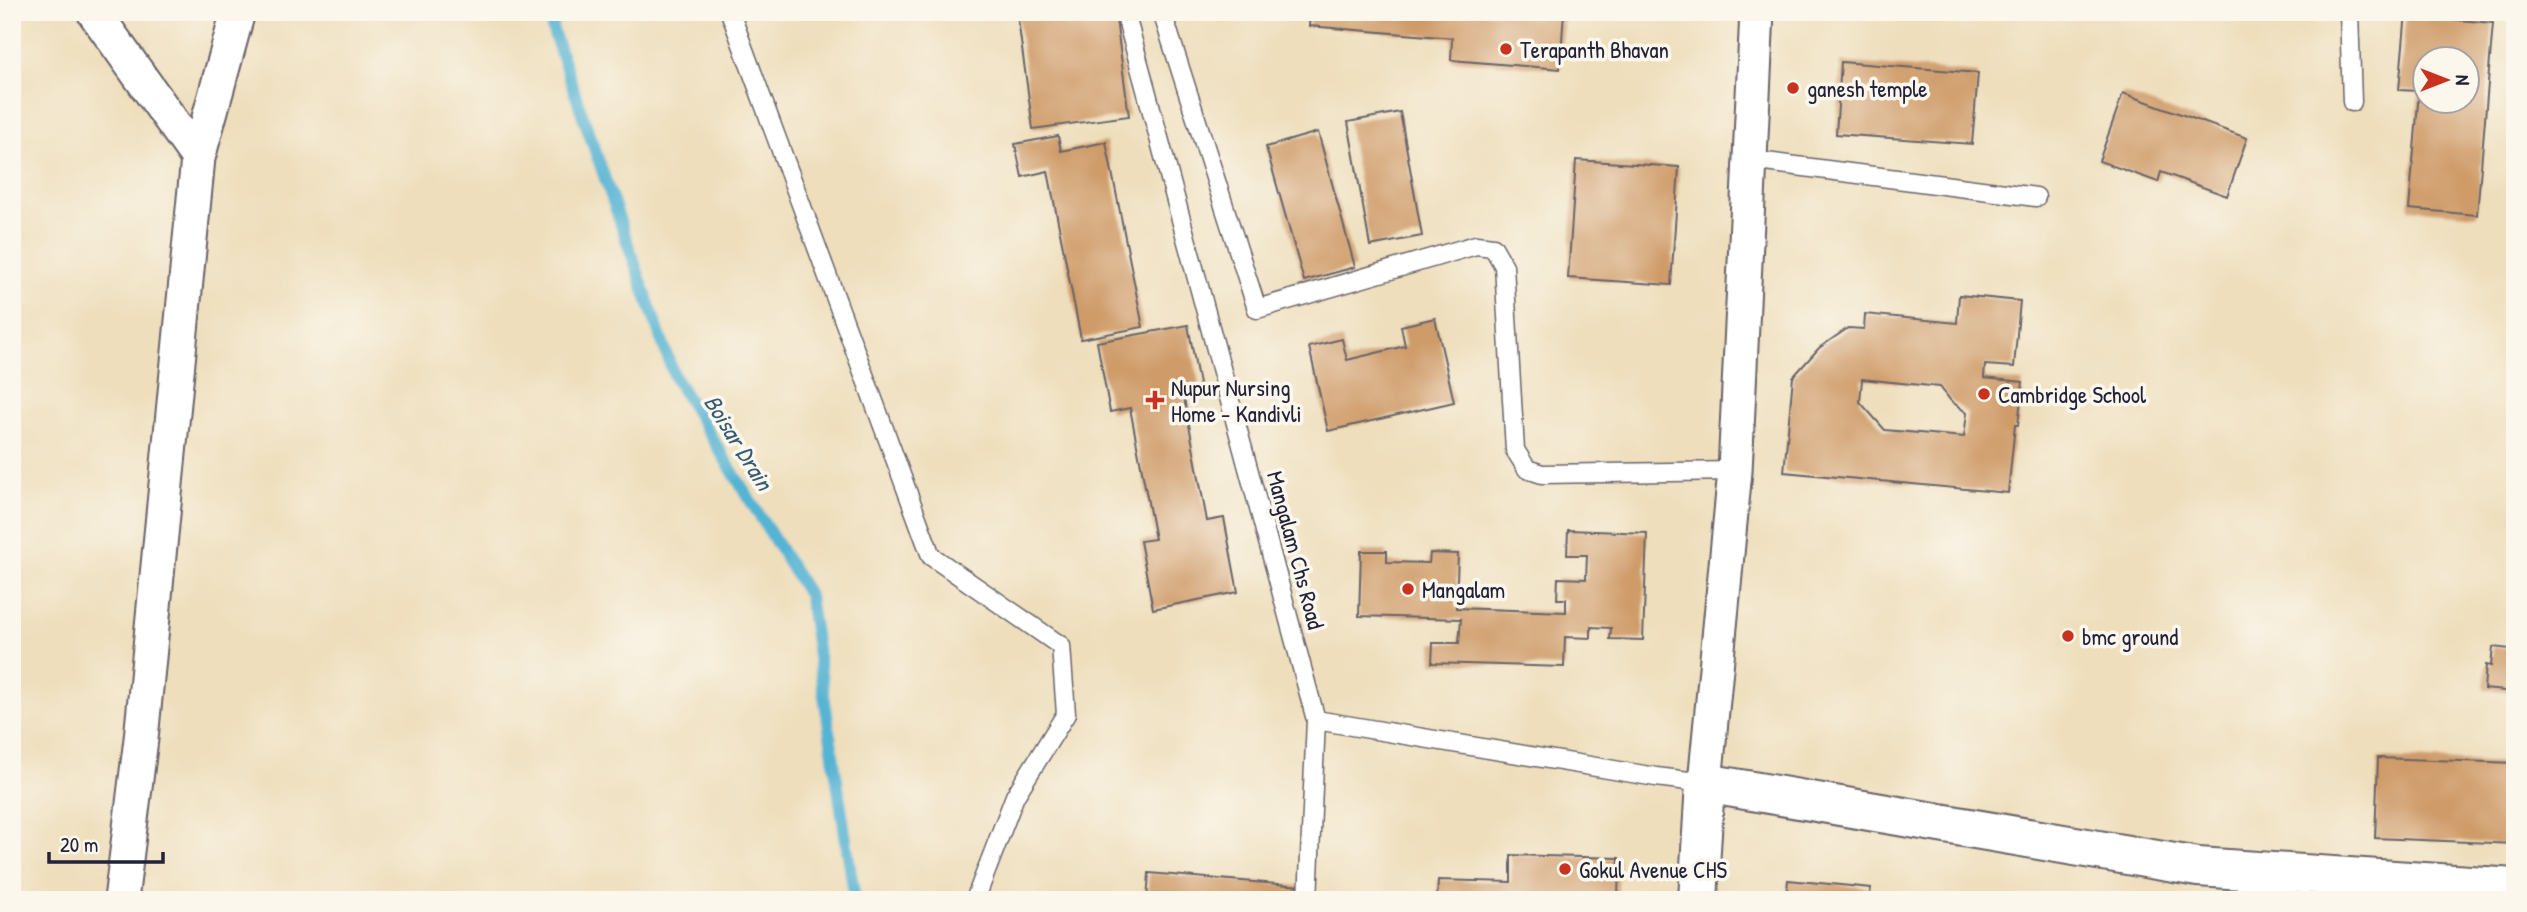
<svg xmlns="http://www.w3.org/2000/svg" width="2527" height="912" font-family="'Patrick Hand',sans-serif">
<style>
.lines{fill:none;stroke-linecap:round;stroke-linejoin:round}
.stream{stroke:#55b3d3;stroke-width:12}
.building{fill:#cf9b69;fill-rule:evenodd}
.lane-casing{stroke:#696468;stroke-width:21}
.street-casing{stroke:#696468;stroke-width:37}
.secondary-casing{stroke:#696468;stroke-width:42}
.lane{stroke:#fff;stroke-width:18}
.street{stroke:#fff;stroke-width:33}
.secondary{stroke:#fff;stroke-width:38}
.poi-dot{fill:#c8321e;stroke:#fbf7ec;stroke-width:2.5}
.labels{text-anchor:middle;dominant-baseline:central;stroke-width:7;stroke-linejoin:round;paint-order:stroke}
.poi-label{font-size:23px;fill:#22223b;stroke:#fbf7ec;text-anchor:start}
.street-label{font-size:23px;fill:#22223b;stroke:#fbf7ec}
.water-label{font-size:24px;font-style:italic;fill:#365c78;stroke:#fbf7ec}
</style>
<rect width="100%" height="100%" fill="#fbf7ec"/>
<filter id="ink" filterUnits="userSpaceOnUse"><feTurbulence type="fractalNoise" baseFrequency=".0143" numOctaves="2"/><feDisplacementMap in="SourceGraphic" scale="14" xChannelSelector="R" yChannelSelector="G"/><feConvolveMatrix kernelMatrix="1 2 1 2 8 2 1 2 1" color-interpolation-filters="sRGB"/></filter>
<filter id="wash" filterUnits="userSpaceOnUse"><feTurbulence type="fractalNoise" baseFrequency=".00686" numOctaves="4" result="noise"/><feDisplacementMap in="SourceGraphic" scale="28" xChannelSelector="R" yChannelSelector="G"/><feGaussianBlur stdDeviation="1.57" result="paint"/><feColorMatrix in="noise" values="0 0 0 0 0 0 0 0 0 0 0 0 0 0 0 0 0 1.4 0 .05"/><feComposite in="paint" operator="in"/></filter>
<g filter="url(#wash)">
<rect width="100%" height="100%" fill="#eedebc"/>
<g class="lines">
<path class="stream" d="M556,12L552,28L675,378L809,596L855,900"/>
</g>
<g id="blocks">
<path class="building" d="M1017,12H1046L1047,20L1074,17L1073,12H1115L1129,116L1033,129Z
M1310,12H1564L1560,69L1451,60L1452,38L1309,26Z
M2198,12H2223V18L2198,19Z
M2256,12H2290L2291,16L2256,17Z
M2406,12H2448L2447,19L2493,23L2477,215L2409,209L2419,91L2399,90ZM2426,60H2468V102H2426Z
M1841,62L1978,73L1972,144L1836,134Z
M2123,93L2247,138L2227,196L2161,172L2158,182L2099,161Z
M1400,112L1422,236L1370,246L1348,122Z
M1318,132L1355,267L1304,281L1266,147Z
M1058,136L1061,151L1106,142L1143,327L1081,339L1048,171L1022,177L1015,144Z
M1576,160L1679,167L1671,285L1568,278Z
M1959,295L2020,301L2014,367L1985,365L1984,378L2023,382L2018,425H2015L2008,493L1784,472L1793,377L1819,348L1848,328L1864,329L1865,314L1957,323ZM1862,379L1940,387L1951,401L1967,413L1964,437L1885,430L1860,402Z
M1435,318L1454,402L1328,431L1309,347L1342,339L1347,360L1405,346L1401,326Z
M1188,325L1201,395L1184,398L1207,521L1224,518L1238,592L1153,609L1140,541L1155,539L1130,408L1110,412L1097,342Z
M1568,530L1647,533L1643,640L1610,639L1611,628L1591,627V638L1565,637L1564,667L1432,663L1433,643H1459L1461,619L1359,616L1361,551H1387V562L1429,563L1430,553L1458,554L1456,608L1566,612V599H1557L1558,578L1586,579L1587,555H1567Z
M2513,621H2515V692L2484,689L2486,665L2491,666L2493,647L2510,649Z
M2378,758L2515,763V844L2375,838Z
M1511,855L1619,858L1618,900H1437L1438,880L1511,882Z
M1149,873L1301,886L1300,900H1147Z
M1788,880L1871,888L1869,900H1786Z"/>
</g>
</g>
<g filter="url(#ink)">
<use href="#blocks" fill-opacity="0" stroke="#696468" stroke-width="2"/>
<g class="lines">
<g class="lane-casing">
<path id="lane" d="M730,12L931,556L1061,646L1066,714L1015,796L975,900
M1125,12L1316,720L1308,900
M1162,12L1257,309L1476,245L1493,247L1504,266L1515,450L1527,469L1542,474L1735,471
M2349,12L2352,102
M1750,160L2036,197
M1316,720L1656,777L1705,783"/>
</g>
<g class="street-casing">
<path id="street" d="M94,12L198,158
M1705,783L1735,471L1757,12
M121,900L141,739L198,158L238,12"/>
</g>
<g class="secondary-casing">
<path id="secondary" d="M1698,900L1705,783L2198,867L2515,888"/>
</g>
<use href="#lane" class="lane"/>
<use href="#street" class="street"/>
<use href="#secondary" class="secondary"/>
</g>
</g>
<g class="poi-dot">
<circle cx="1506" cy="49" r="7"/>
<circle cx="1793" cy="88" r="7"/>
<circle cx="1984" cy="394" r="7"/>
<path d="M1151.5 389.5h7v7h7v7h-7v7h-7v-7h-7v-7h7z"/>
<circle cx="1408" cy="589" r="7"/>
<circle cx="2068" cy="636" r="7"/>
<circle cx="1565" cy="869" r="7"/>
</g>
<g class="labels">
<g class="poi-label">
<text x="1520" y="49">Terapanth Bhavan</text>
<text x="1807" y="88">ganesh temple</text>
<text x="1171" y="387">Nupur Nursing<tspan x="1171" dy="26">Home - Kandivli</tspan></text>
<text x="1998" y="394">Cambridge School</text>
<text x="1422" y="589">Mangalam</text>
<text x="2082" y="636">bmc ground</text>
<text x="1579" y="869">Gokul Avenue CHS</text>
</g>
<g class="street-label">
<text transform="translate(1296 550) rotate(75)">Mangalam Chs Road</text>
</g>
<g class="water-label">
<text transform="translate(739 442) rotate(58)">Boisar Drain</text>
</g>
</g>
<rect width="2527" height="912" fill="none" stroke="#fbf7ec" stroke-width="42"/>
<g transform="translate(2446 80) rotate(90)"><circle r="33" fill="#fbf7ec" stroke="#a4a2a5" stroke-width="2"/>
<path d="M0-5L12 26L0 18L-12 26Z" fill="#c8321e"/>
<text y="-10" font-size="19" font-weight="bold" text-anchor="middle" fill="#22223b">N</text>
</g>
<path d="M49 852v10h114v-10" fill="none" stroke="#22223b" stroke-width="3.5"/>
<text x="60" y="852" font-size="21" fill="#22223b" stroke="#fbf7ec" stroke-width="5" paint-order="stroke">20 m</text>
</svg>
